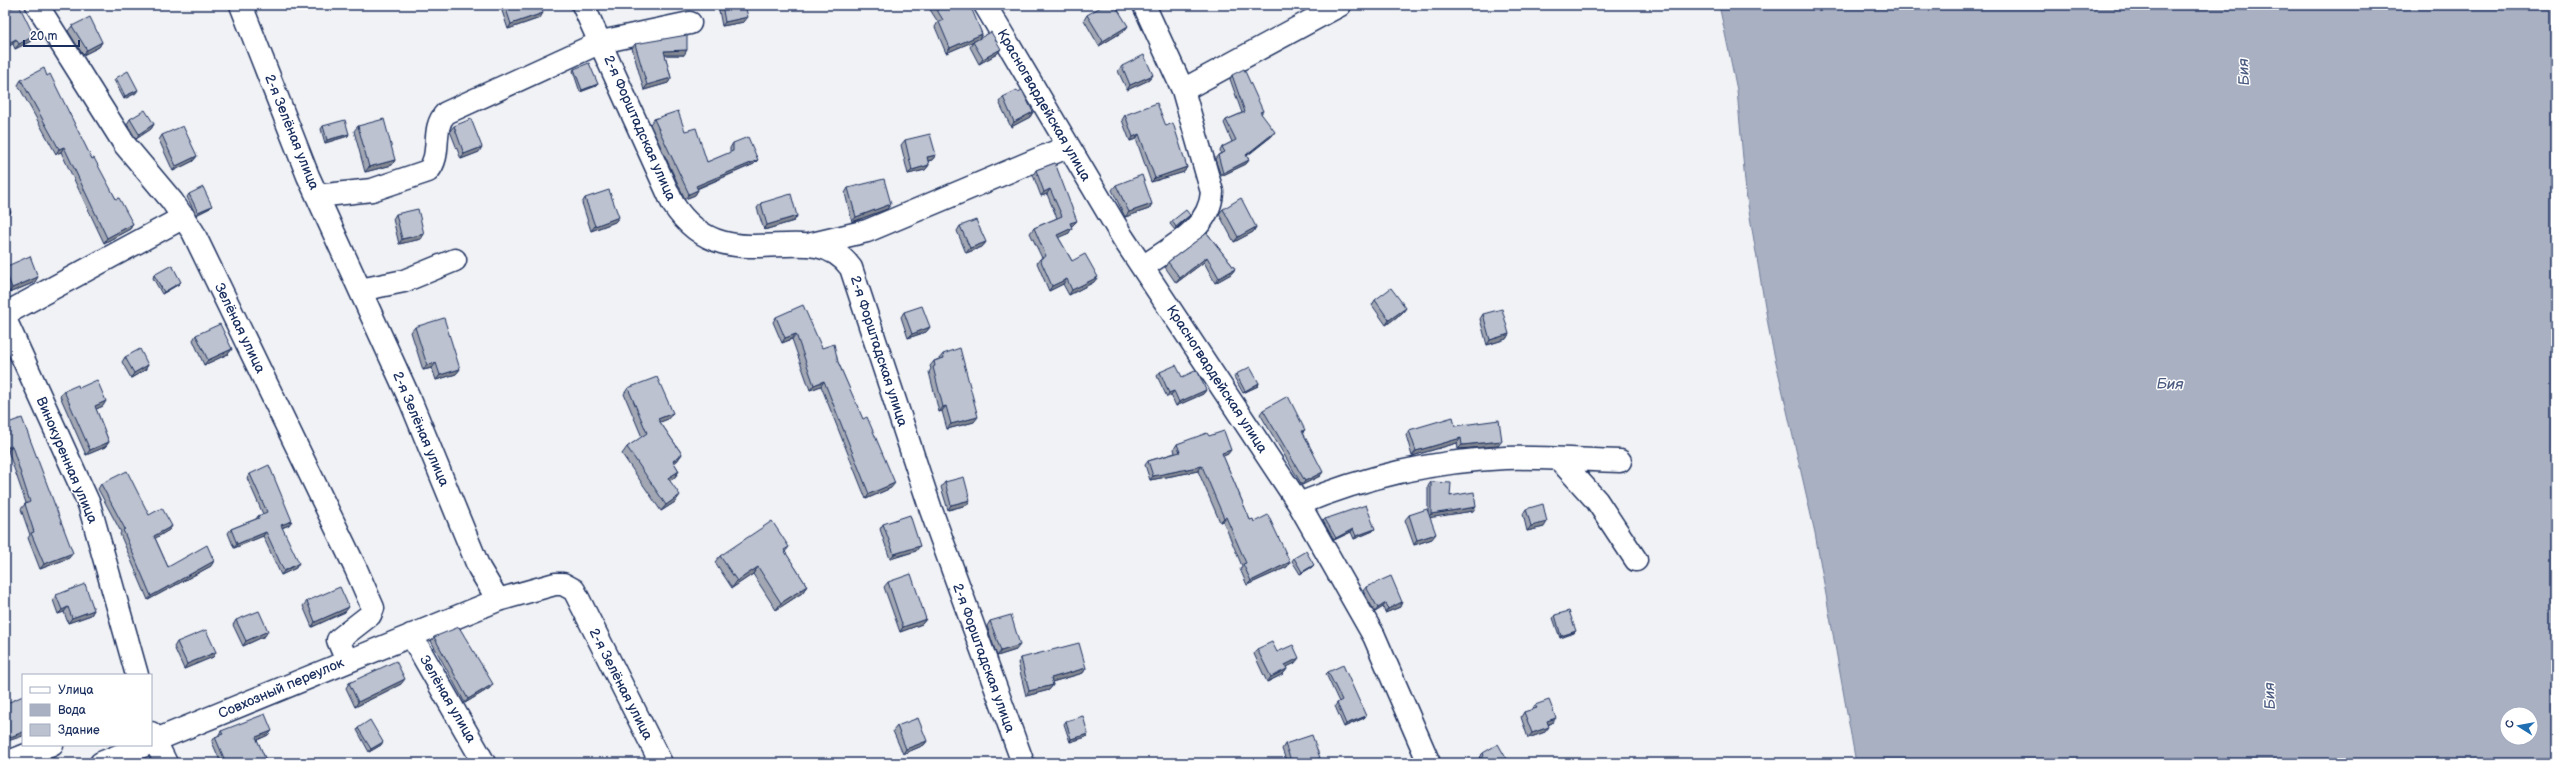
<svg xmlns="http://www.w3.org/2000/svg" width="2561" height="768" font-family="'Balsamiq Sans',sans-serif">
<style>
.water{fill:#a8b0c2;stroke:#707c9a;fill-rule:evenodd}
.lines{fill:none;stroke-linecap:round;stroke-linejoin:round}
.minor-casing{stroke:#1b2f5e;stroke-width:25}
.minor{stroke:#fff;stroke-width:22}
.wall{fill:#a2a7b3;stroke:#1b2f5e}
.shaded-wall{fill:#848892;stroke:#1b2f5e}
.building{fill:#bcc2d0;stroke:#1b2f5e}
.labels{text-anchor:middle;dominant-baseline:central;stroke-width:3;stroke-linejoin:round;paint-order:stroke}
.street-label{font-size:14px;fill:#1b2f5e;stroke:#fff}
.water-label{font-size:15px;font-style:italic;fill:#4c5c81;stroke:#fff}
</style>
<rect width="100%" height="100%" fill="#f1f2f5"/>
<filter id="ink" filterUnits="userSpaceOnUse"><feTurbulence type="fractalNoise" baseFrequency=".025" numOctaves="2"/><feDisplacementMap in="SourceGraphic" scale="8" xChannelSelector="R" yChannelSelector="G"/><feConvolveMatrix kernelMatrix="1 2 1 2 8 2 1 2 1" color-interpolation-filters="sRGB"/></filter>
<g filter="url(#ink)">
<path class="water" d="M1719,5H2556V763H1856L1815,533L1770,336L1746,193L1737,90ZM2507,714H2531V738H2507Z"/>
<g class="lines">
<g class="minor-casing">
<path id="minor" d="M37,5L125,145L172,201L193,232L356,569L373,608L370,615L338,640L347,661
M241,5L308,176L411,402L479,568L498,600L555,584H563L574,590L661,763
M583,5L673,204C727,287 810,211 851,268L931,510L1023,763
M985,5L1123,238L1299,504L1374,636L1429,763
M1183,90L1340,5
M317,196L372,190L428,171C443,154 430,129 446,113L601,42L690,23
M812,244L867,231L1067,147
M1143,267C1171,247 1210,229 1212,192L1183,90L1144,5
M360,290L404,281L455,260
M5,314L184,217
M5,319L89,504L137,675
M1559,459L1597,501L1636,560
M1299,504C1364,477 1435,461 1505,458C1543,457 1582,460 1620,461
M411,635L484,763
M151,733L166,763
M151,742L498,600
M6,763L52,745
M101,763L145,745"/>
</g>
<use href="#minor" class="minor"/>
</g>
<path class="wall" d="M669,5H686L684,8L669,9Z
M718,5H745L744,22L722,26Z
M927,5H968L982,34L979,38L997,54L979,64L970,47L974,41L946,53L935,27L938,22Z
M505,6L540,18L508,29L502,11Z
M5,11L34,36L31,41L15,49L13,44Z
M1087,15L1128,26L1124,31L1099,46L1084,20Z
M72,26L102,42L99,47L83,55L68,31Z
M635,44L684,55H665L671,78L668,83L644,90L632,48Z
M1122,66L1153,75L1149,80L1127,90L1118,71Z
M574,69L598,84L596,86L580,92L573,71Z
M1232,75L1263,111L1261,114L1272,136L1247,156L1249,160L1246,164L1221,176L1215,159L1218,155L1221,153L1220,151L1222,147L1232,142L1224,123L1226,120L1242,113L1230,79Z
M47,76L92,159L116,199L133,224L130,229L104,243L61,152L56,154L18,85L21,80Z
M116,78L136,93L124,99L114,80Z
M1018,92L1033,112L1030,117L1011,127L999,102L1003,97Z
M1125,115L1187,167L1184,172L1151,182L1136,139L1130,141L1122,120Z
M130,119L154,124L151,129L136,139L127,124Z
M654,119L685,131L707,162L730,153V148L733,143L758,160L754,164L697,189L698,190L695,195L685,199L650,124Z
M323,126L348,136L325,143L321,129Z
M358,126L395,160L392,165L365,172L354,131Z
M454,126L479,152L461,159L450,131Z
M162,135L197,156L193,161L173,171L159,140Z
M905,140L936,155L932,160L928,161L929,165L925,170L908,174L901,145Z
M1055,163L1073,225L1071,226L1069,233L1058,237L1072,261L1094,282L1069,295L1063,284L1049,291L1037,263L1040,259L1042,258L1030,233L1034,228L1057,218L1047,194L1041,196L1033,175L1036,170Z
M1116,185L1149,209L1125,217L1112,190Z
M848,188L891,204L887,209L852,222L845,193Z
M189,194L210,208L196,215L187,197Z
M585,198L619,217L615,222L591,231L582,203Z
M761,203L797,216L794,221L764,230L757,208Z
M1223,209L1256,227L1253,232L1234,242L1219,214Z
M396,214L424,234L421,239L399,244L393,219Z
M1188,217L1175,230L1170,224L1172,221Z
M960,226L986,242L982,247L966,253L957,231Z
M1207,233L1235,269L1231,274L1215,283L1204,262L1176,283L1165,267L1168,262Z
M5,267L35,282L9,293L5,284Z
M154,275L179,284L162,294L153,278Z
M1375,300L1406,308L1402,313L1386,325L1372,305Z
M904,312L930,327L926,332L908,338L901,317Z
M1483,314L1509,334L1506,339L1487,345L1480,319Z
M776,317L822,348L838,362L891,488L866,499L821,386L810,390L792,339L782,343L773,322Z
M415,327L460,369L456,374L436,380L432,368L423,370L411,332Z
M196,335L232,349L228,354L204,365L193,340Z
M943,354L974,422L947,429L942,411L939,412L929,372L931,369L930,366L934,361L939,359Z
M125,357L148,365L145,370L131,378L122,362Z
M1160,372L1182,377L1206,390L1203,394L1176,406L1171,395L1167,397L1157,376Z
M1236,374L1259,383L1258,386L1243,393L1234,377Z
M79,388L103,406L96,409L109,442L105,447L86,455L60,396L64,391Z
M628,388L668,419L660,422L682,454L677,461L674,463L679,471L675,477L670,480L675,502L661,511L622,454L627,447L642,437L624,394Z
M1263,410L1305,430L1303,432L1320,476L1302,485L1260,414Z
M5,424L69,558L40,569L28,538L30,535L21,509L25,504L26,503L8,451Z
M1455,426L1498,446L1458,449L1457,443L1412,456L1406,435L1409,430Z
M1209,436L1228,454L1223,456L1250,520L1254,522L1290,562L1287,567L1247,585L1240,569L1242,566L1223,521L1220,522L1198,471L1150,480L1145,465L1148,461L1175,453L1174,449L1177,444Z
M250,474L289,525L282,528L296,568L281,575L263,536L234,548L228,533L231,529L256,519L258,516L263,514L247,478Z
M945,482L967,505L948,510L941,487Z
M1431,482L1473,511L1430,517L1432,539L1414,545L1405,520L1409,515L1428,512V486Z
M101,484L149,515L172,526L169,530L155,538L168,567L211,566L148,600L120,534L121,532L98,489Z
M1526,509L1544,527L1527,531L1523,514Z
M1325,519L1375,529L1373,531L1354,539L1351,532L1334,540L1323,521Z
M883,524L916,551L890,559L880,529Z
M789,547L785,552L807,586L802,593L776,610L753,574L732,588L715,562L720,556Z
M1294,558L1314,565L1312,567L1300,574L1292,561Z
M888,582L926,619L922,624L900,632L884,587Z
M1366,587L1400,607L1385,613L1383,607L1375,612L1363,591Z
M56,595L94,610L91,615L68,623L64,612L58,614L53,600Z
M307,601L345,612L312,627L303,606Z
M1555,615L1576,631L1574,633L1560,638L1553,618Z
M236,620L265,636L243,646L233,625Z
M990,621L1016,650L997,656L987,626Z
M434,637L490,688L465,703L431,641Z
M177,642L216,652L213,657L184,669L174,647Z
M1257,649L1277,652L1295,663L1286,667L1287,669L1283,674L1267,682L1254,654Z
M1021,658L1086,668L1083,673L1052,682L1053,685L1049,690L1026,696L1018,663Z
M1328,672L1366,716L1364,718L1344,727L1335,706L1337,703L1339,702L1326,674Z
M349,683L401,684L355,707L346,688Z
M1535,705L1552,723L1548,725L1545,732L1528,738L1521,717L1524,712L1532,710Z
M1066,721L1088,734L1086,737L1070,742L1064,724Z
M897,726L927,741L924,745L903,754L893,731Z
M358,728L381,745L369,752L357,730Z
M221,731L268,735L257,740L267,763H221L212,742L215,737L218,736Z
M1285,744L1320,758L1316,763H1287L1282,749Z
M1483,753L1503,762L1502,763H1472L1480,758L1479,757Z"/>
<path class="shaded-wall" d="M672,5H686L684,8L669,9Z
M543,13L540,18L508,29L511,24Z
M748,17L744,22L722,26L725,22Z
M1128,26L1124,31L1099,46L1103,41Z
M982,34L979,39L946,53L950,48Z
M34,36L31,41L15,49L19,44Z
M16,39L13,44L5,48V45Z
M102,42L99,47L83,55L87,50Z
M1001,49L997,54L979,64L983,59Z
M687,50L684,55H660L664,51Z
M1153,75L1149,80L1127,90L1130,85Z
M671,78L668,83L644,90L647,85Z
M598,84L596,86L580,92L582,90Z
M138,90L136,93L124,99L125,96Z
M1033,112L1030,117L1011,127L1014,122Z
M154,124L151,129L136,139L139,134Z
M1275,132L1272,136L1243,158L1246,155Z
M349,134L348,136L325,143L327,140Z
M1139,134L1136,139L1130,141L1133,137Z
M64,147L61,152L56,154L59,149Z
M482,147L479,152L461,159L464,154Z
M936,155L932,160L923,162L927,157Z
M197,156L193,161L173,171L176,166Z
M395,160L392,165L365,172L369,167Z
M758,160L754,164L693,190L696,186Z
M1249,160L1246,164L1221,176L1223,173Z
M929,165L925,170L908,174L912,170Z
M1187,167L1184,172L1151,182L1155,178Z
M1050,189L1047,194L1041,196L1044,192Z
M698,190L695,195L685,199L689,194Z
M891,204L887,209L852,222L856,217Z
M1152,204L1149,209L1125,217L1129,212Z
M212,206L210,208L196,215L198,212Z
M11,212L7,217L5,218V215Z
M1190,215L1175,230L1176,227Z
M797,216L794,221L764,230L767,225Z
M619,217L615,222L591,231L595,226Z
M1077,221L1073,225L1066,228L1070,223Z
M133,224L130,229L104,243L107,238Z
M1256,227L1253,232L1234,242L1238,237Z
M1072,228L1069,233L1053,240L1057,235Z
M424,234L421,239L399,244L402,239Z
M986,242L982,247L966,253L970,248Z
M1207,257L1204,262L1176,283L1180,278Z
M1235,269L1231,274L1215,283L1219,278Z
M38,277L35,282L9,293L12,288Z
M1098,277L1094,282L1069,295L1072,290Z
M1067,279L1063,284L1049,291L1052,286Z
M181,282L179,284L162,294L164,292Z
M1406,308L1402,313L1386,325L1389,320Z
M930,327L926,332L908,338L912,334Z
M796,334L792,339L782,343L785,338Z
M1509,334L1506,339L1487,345L1490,340Z
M232,349L228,354L204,365L208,360Z
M436,363L432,368L423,370L427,365Z
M148,365L145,370L131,378L134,373Z
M460,369L456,374L436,380L440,375Z
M824,381L821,386L810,390L814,385Z
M1259,383L1258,386L1243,393L1245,391Z
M1206,390L1203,394L1176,406L1179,402Z
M1174,391L1171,395L1167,397L1169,393Z
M106,401L103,406L92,411L95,406Z
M946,406L942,411L939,412L943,407Z
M673,413L668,419L653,425L658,419Z
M978,417L974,422L947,429L951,424Z
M1461,438L1457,443L1412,456L1416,451Z
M1502,441L1498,446L1458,449L1462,445Z
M109,442L105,447L86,455L90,450Z
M12,446L8,451L5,452V448Z
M1231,450L1228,454L1219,458L1222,453Z
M682,454L677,461L668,467L673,461Z
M1202,466L1198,471L1150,480L1153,476Z
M679,471L675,477L664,485L668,478Z
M1323,472L1320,476L1302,485L1305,481Z
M895,483L891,488L866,499L869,494Z
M680,495L675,502L661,511L666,505Z
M970,500L967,505L948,510L951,505Z
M1476,507L1473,511L1428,518L1431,514Z
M1226,517L1223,521L1220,522L1224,518Z
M292,521L289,525L278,529L281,525Z
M1547,522L1544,527L1527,531L1531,526Z
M172,526L169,530L151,541L154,536Z
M1353,529L1351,532L1334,540L1336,538Z
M1375,529L1373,531L1354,539L1356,536Z
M266,532L263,536L234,548L237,544Z
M1436,534L1432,539L1414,545L1417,540Z
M920,546L916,551L890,559L894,554Z
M73,553L69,558L40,569L44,564Z
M214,561L211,566L148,600L151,596Z
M1290,562L1287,567L1247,585L1251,581Z
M299,563L296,568L281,575L284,571Z
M1314,565L1312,567L1300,574L1302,572Z
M758,567L753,574L732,588L737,581Z
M807,586L802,593L776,610L781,603Z
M1402,602L1400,607L1385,613L1388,609Z
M1386,603L1383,607L1375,612L1378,608Z
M68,607L64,612L58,614L62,610Z
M349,607L345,612L312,627L315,622Z
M94,610L91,615L68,623L72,618Z
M926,619L922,624L900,632L903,627Z
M268,631L265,636L243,646L246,641Z
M1576,631L1574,633L1560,638L1561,636Z
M1020,645L1016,650L997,656L1001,651Z
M216,652L213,657L184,669L187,664Z
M1299,658L1295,663L1281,670L1285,665Z
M1086,668L1083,673L1048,683L1051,678Z
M1287,669L1283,674L1267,682L1271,677Z
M405,679L401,684L355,707L358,702Z
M493,684L490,688L465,703L468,699Z
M1053,685L1049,690L1026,696L1029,691Z
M1366,716L1364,718L1344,727L1346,724Z
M1556,718L1552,723L1543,726L1547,721Z
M1549,727L1545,732L1528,738L1532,733Z
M272,731L268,735L253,742L256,737Z
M23,732V736L5,742V739Z
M1088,734L1086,737L1070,742L1071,739Z
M927,741L924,745L903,754L906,749Z
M383,742L381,745L369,752L371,749Z
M1320,758L1317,763H1306Z
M1506,758L1502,763H1498Z"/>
<path class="building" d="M17,5H19L34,36L19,44L16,39L5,45V11Z
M507,5H541L543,13L511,24L505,6Z
M722,5H745L748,17L725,22Z
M934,5H968L973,12L982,34L950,48L939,22L943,20Z
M1104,5H1115L1128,26L1103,41L1087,15Z
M90,17L102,42L87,50L72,26Z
M991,32L1001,49L983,59L973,42Z
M687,35V50L664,51L671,78L647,85L635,44Z
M1144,55L1153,75L1130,85L1122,66Z
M589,63L598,84L582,90L574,69Z
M44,68L47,76L50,74L92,159L94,158L116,199L119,198L133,224L107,238L64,147L59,149L21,80Z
M1244,69L1263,111L1260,112L1275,132L1246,155L1249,160L1223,173L1218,155L1225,152L1222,147L1236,140L1226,120L1245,112L1232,75Z
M128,71L138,90L125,96L116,78Z
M1017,90L1018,92L1022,90L1033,112L1014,122L1003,97Z
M1157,103L1166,126L1173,123L1187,167L1155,178L1139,134L1133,137L1125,115Z
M145,110L154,124L139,134L130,119Z
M678,111L685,131L696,128L707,162L733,151V143L748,137L758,160L696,186L698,190L689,194L654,119Z
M384,119L395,160L369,167L358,126Z
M471,119L482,147L464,154L454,126Z
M345,120L349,134L327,140L323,126Z
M183,126L197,156L176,166L162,135Z
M930,134L936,155L927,157L929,165L912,170L905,140Z
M1055,163L1077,221L1070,223L1072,228L1057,235L1072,261L1085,254L1098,277L1072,290L1067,279L1052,286L1040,259L1046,256L1034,228L1062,216L1050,189L1044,192L1036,170Z
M1142,175L1152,204L1129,212L1116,185Z
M884,179L891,204L856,217L848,188Z
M203,187L212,206L198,212L189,194Z
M609,190L619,217L595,226L585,198Z
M791,194L797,216L767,225L761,203Z
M1241,198L1256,227L1238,237L1223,209Z
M5,201L11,212L5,215Z
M418,209L424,234L402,239L396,214Z
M1186,210L1190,215L1176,227L1172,221Z
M976,220L986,242L970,248L960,226Z
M1207,233L1235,269L1219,278L1207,257L1180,278L1168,262Z
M30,256L38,277L12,288L5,270V267Z
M172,265L181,282L164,292L154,275Z
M1391,288L1406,308L1389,320L1375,300Z
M803,305L822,348L834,344L838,362L863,419L867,417L895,483L869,494L824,381L814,385L796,334L785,338L776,317Z
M922,306L930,327L912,334L904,312Z
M1502,309L1509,334L1490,340L1483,314Z
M444,318L460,369L440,375L436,363L427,365L415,327Z
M220,324L232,349L208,360L196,335Z
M960,348L978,417L951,424L946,406L943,407L933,367L935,366L934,361L944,358L943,354Z
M140,349L148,365L134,373L125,357Z
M1176,365L1182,377L1197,370L1206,390L1179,402L1174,391L1169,393L1160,372Z
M1250,367L1259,383L1245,391L1236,374Z
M657,377L673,413L658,419L682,454L673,461L679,471L668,478L680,495L666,505L627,447L647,433L628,388Z
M97,380L106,401L95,406L109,442L90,450L64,391L78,385L79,388Z
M1288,396L1305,430L1302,431L1323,472L1305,481L1263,410Z
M1453,417L1455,426L1499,420L1502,441L1462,445L1461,438L1416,451L1409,430Z
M22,418L73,553L44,564L31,533L34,532L25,504L30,502L12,446L5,448V424Z
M1224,431L1231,450L1222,453L1250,520L1253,519L1254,522L1268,515L1290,562L1251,581L1243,564L1246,563L1226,517L1224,518L1202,466L1153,476L1148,461L1180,452L1177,444L1207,433L1209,436Z
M269,465L292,521L281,525L299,563L284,571L266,532L237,544L231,529L259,518L258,516L267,512L250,474Z
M127,471L149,515L162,508L172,526L154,536L168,567L207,545L214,561L151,596L123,530L125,529L101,484Z
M964,477L970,500L951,505L945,482Z
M1431,482L1451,483L1450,496L1474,492L1476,507L1431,514Z
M1543,504L1547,522L1531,526L1526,509Z
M1366,505L1375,529L1356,536L1353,529L1336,538L1325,519Z
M1427,509L1436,534L1417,540L1409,515Z
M910,515L920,546L894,554L883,524Z
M772,521L789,547L784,550L807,586L781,603L758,567L737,581L720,556Z
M1306,551L1314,565L1302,572L1294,558Z
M911,574L926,619L903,627L888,582Z
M1391,576L1402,602L1388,609L1386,603L1378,608L1366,587Z
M85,584L94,610L72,618L68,607L62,610L56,595Z
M340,587L349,607L315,622L307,601Z
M259,611L268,631L246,641L236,620Z
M1569,611L1576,631L1561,636L1555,615Z
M1011,615L1020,645L1001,651L990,621Z
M459,627L493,684L468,699L434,637Z
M206,630L216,652L187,664L177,642Z
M1272,642L1277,652L1293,645L1299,658L1285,665L1287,669L1271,677L1257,649Z
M1079,643L1086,668L1051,678L1053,685L1029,691L1021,658Z
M396,661L405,679L358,702L349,683Z
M1343,665L1366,716L1346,724L1337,703L1342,700L1328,672Z
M23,696V732L5,739V703V704Z
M1549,700L1556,718L1547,721L1549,727L1532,733L1524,712L1537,708L1535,705Z
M265,714L272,731L256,737L267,763H226L215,737L223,734L221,731Z
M1083,716L1088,734L1071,739L1066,721Z
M918,718L927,741L906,749L897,726Z
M370,720L383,742L371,749L358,728Z
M1312,735L1320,758L1306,763H1292L1285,744Z
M1498,744L1506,758L1498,763H1472L1484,756L1483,753Z"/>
</g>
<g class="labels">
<g class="street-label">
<text transform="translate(1044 105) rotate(60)">Красногвардейская улица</text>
<text transform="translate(640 128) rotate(66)">2-я Форштадская улица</text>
<text transform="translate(292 132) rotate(68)">2-я Зелёная улица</text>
<text transform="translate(240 328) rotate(64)">Зелёная улица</text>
<text transform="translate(879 351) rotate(72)">2-я Форштадская улица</text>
<text transform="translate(1217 379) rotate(57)">Красногвардейская улица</text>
<text transform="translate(421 429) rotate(67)">2-я Зелёная улица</text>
<text transform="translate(67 460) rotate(67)">Винокуренная улица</text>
<text transform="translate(984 658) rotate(70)">2-я Форштадская улица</text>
<text transform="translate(621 684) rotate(63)">2-я Зелёная улица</text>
<text transform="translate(281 688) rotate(-23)">Совхозный переулок</text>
<text transform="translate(448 699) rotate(60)">Зелёная улица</text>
</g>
<g class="water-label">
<text transform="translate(2244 72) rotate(-92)">Бия</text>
<text x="2170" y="384">Бия</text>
<text transform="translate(2270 696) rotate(-92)">Бия</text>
</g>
</g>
<rect width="2561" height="768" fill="none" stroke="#fff" stroke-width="20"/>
<rect x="10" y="10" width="2541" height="748" fill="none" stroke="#1b2f5e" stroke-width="1.5" filter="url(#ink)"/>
<rect x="22" y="674" width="130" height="72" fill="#ffffff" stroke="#a4acbf"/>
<rect x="30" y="687" width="20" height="6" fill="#ffffff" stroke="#a4acbf"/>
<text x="58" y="694" font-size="12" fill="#1b2f5e">Улица</text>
<rect x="30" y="704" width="20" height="12" fill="#a8b0c2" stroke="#a4acbf"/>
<text x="58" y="714" font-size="12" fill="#1b2f5e">Вода</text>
<rect x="30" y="724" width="20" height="12" fill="#bcc2d0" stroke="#a4acbf"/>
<text x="58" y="734" font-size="12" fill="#1b2f5e">Здание</text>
<g transform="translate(2519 726) rotate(281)"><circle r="19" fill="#ffffff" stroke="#a4acbf"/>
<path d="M0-3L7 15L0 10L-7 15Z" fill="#1f6fb2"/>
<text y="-6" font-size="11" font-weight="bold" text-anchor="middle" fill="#1b2f5e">С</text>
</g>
<path d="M24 40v6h55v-6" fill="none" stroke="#1b2f5e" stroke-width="2"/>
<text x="30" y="40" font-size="12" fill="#1b2f5e" stroke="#ffffff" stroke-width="3" paint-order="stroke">20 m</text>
</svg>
